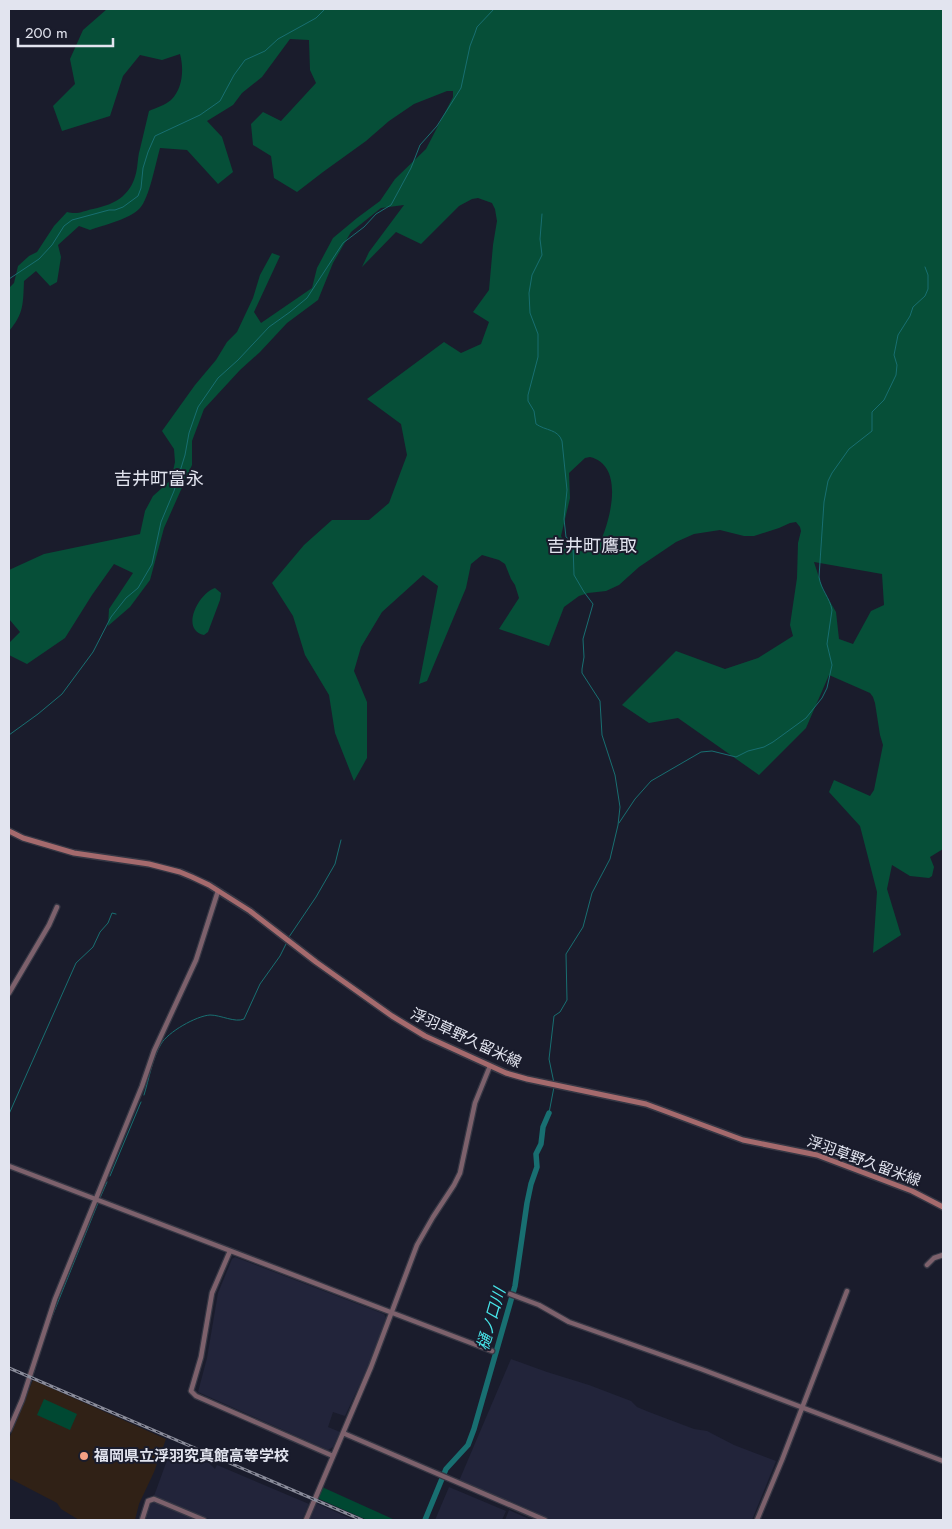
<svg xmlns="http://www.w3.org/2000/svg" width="952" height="1529" font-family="Jost,'Noto Sans JP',sans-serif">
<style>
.built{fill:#22243a}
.education{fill:#302116}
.green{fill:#004832}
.forest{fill:#064f38;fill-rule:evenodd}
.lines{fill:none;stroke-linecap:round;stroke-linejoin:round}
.stream{stroke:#186f71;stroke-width:1}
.river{stroke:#186f71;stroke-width:5.5}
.secondary-casing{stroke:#363744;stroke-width:7}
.primary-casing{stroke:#363744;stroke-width:8}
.secondary{stroke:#7d616c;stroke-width:4.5}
.primary{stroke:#a56a6d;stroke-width:5}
.rail-casing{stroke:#898b99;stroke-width:3}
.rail{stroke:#1a1c2c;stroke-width:1;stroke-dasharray:4;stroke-linecap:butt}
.poi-dot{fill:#f39f85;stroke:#1a1c2c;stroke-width:2}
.labels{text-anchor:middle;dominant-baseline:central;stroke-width:4;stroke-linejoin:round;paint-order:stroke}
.street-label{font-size:15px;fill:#e2e4ef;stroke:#1a1c2c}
.poi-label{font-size:15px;font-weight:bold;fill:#e2e4ef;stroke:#1a1c2c;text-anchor:start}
.water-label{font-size:16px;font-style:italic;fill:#47e4e8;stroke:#1a1c2c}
.quarter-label{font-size:18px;fill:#e2e4ef;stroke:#1a1c2c}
</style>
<rect width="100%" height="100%" fill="#1a1c2c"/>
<path class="built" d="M235,1257L384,1314L386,1318L370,1363L345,1416L333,1412L328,1427L340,1432L333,1447L328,1450L198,1392L207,1358L218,1293L232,1259Z
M511,1359L547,1372L589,1385L631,1401L637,1407L649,1412L694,1429L707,1431L734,1445L776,1461L752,1520H549L459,1481Z
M170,1452L194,1456L208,1462L215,1469L217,1465L309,1504L302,1520H211L154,1496Z
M449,1487L506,1511L502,1520H435Z
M152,1501L200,1520H143L150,1502Z
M316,1503L354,1520H308Z
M509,1510L531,1520H505Z"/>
<path class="education" d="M33,1380L166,1439L154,1472L139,1504L135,1520H79L61,1509L57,1503L9,1478V1439Z"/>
<path class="green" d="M44,1399L77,1414L70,1430L37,1415Z
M322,1487L395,1520H367L317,1498Z"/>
<path class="forest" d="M107,9H943V849L930,857L934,867L932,876L929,878L910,876L892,865L887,889L901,935L873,953L877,892L860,826L829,792L834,780L870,796L874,790L883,745L880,735L875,703L873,697L870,693L829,675L806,728L759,775L678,718L649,723L622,705L676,651L725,669L758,658L793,636L790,625L797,578L798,543L801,531L800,527L796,522L790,523L779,528L754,536H744L720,530L694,534L676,542L639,567L619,585L606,591L588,593L579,596L564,607L549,646L499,629L519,598L515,585L511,579L505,564L499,560L482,555L471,564L466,588L427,681L419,684L438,586L423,575L382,612L361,647L354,671L367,702V758L354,781L335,733L329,695L305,655L293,616L272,583L304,545L332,520H369L389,503L407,455L401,424L367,399L444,342L461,353L481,344L489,322L473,312L489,290L493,245L497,221L495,209L492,203L478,198L472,199L459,206L421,244L396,232L362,267L369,252L404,205L381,208L351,232L333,263L318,300L287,323L260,352L240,370L204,409L192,441V465L164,528L150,580L130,607L108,626L109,609L133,573L114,564L92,595L65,638L27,664L9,655V643L20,632L9,619V570L44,554L140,534L145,511L153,496L171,480L175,462L174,449L162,431L195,385L216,360L227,342L237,332L253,298L260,275L272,253L280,256L254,312L261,323L312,288L317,268L333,238L357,218L380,201L395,179L426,149L453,97V91H447L414,104L389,121L366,141L323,172L297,192L274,178L271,156L253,145L251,124L263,112L281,121L316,83L310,70L309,40L290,39L262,77L242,93L233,105L207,121L222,137L233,172L218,184L187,150L160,148C156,162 149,199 140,208C130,219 104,225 90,230L79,226L58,245L61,257L57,282L50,286L36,271L24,281C23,303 24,314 9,331V288L14,283L18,266L29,256L37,252L54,226L67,212C78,215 83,211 93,209C117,204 133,194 137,168C138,161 138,155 140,149C143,136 146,124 149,111C156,108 165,105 171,100C183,88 184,69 180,54L162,60L140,55L123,76L110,116L62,131L53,106L75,84L70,59L83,30ZM590,457C627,466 609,526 597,549C583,555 568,550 561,536L570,498L569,473L585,458ZM814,562L882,574L884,605L871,611L853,644L839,639L836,612L823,590Z
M215,588L221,593L220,600L208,632L204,635C179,629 200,592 215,588Z"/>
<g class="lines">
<path class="stream" d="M542,214L540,239L542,255L532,275L529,293L530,313L538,334V357L528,395V401L534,411L536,424C546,431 558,429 562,441L567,490L564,519L566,537L572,542L573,545L574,575L584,592L593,604L583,639L584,657L582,669V673L600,701L602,735L615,775L620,807L618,825L610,859L592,893L583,927L566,954L567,1000L560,1012L554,1016L549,1059L554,1083
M9,279L39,259L52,245L64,226L72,220L109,210H115L123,207L138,196L141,188L143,168L148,152L155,136L200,115L220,101L234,75L245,60L265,51L278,39L316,18L325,9
M9,735L38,714L62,694L93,652L111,617L126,598L138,588L152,564L161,522L174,491L185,455L189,433L198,407L218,378L238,360L269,327L290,312L307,298L343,243L364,227L376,214L391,205L411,168L420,145L437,126L461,88L470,46L475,33L477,27L494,9
M619,823L635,799L651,781L701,752L712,751L736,757L748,751L764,747L773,742L806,718L822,698L827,688L832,665L827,644L832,610C830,598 821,590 819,577L824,502L828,481L832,473L849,449L872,431V412L884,400L896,375L897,365L894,355L898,335L910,316L913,307L925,296L928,289V275L925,267
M289,937L316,897L335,864L341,840
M144,1095C149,1079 152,1059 161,1044C168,1032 196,1016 210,1015C221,1015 235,1023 244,1019L260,984L280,956L286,944
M549,1113L554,1087
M9,1114L76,963L93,947L100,932L108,923L112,913L116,914
M110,1176L141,1102
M100,1198L107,1182
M47,1329L98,1203
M34,1372L38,1357
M10,1433L33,1376"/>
<path class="river" d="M425,1520L446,1469L468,1445L474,1429L515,1286L527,1203L531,1184L537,1167L536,1154L541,1144L543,1127L549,1113"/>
<g class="secondary-casing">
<path id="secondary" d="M9,993L49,925L57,907
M9,1166L492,1351
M230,1251L212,1293L201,1357L191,1391L196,1396L333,1456
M927,1265L934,1258L943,1255
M510,1294L539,1305L569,1322L701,1369L943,1461
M9,1430L22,1400L55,1299L142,1086L154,1051L196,960L218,891
M343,1433L545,1520
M142,1520L148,1501L154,1499L204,1520
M306,1520L371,1367L417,1245L433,1217L454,1185L460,1173L475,1103L490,1066
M757,1520L782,1460L847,1291"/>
</g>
<g class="primary-casing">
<path id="primary" d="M9,831L23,838L74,853L149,864L180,872L192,877L209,885L250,911L316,962L392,1016L425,1036L506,1073L527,1079L646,1104L743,1140L817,1155L912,1191L943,1207"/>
</g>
<use href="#secondary" class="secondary"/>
<use href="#primary" class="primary"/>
<g class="rail-casing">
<path id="rail" d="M9,1368L362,1520"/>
</g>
<use href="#rail" class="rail"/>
</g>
<circle class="poi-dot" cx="84" cy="1456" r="5"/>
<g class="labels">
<g class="street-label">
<text transform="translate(466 1038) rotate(25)">浮羽草野久留米線</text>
<text transform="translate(864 1161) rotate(20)">浮羽草野久留米線</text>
</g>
<g class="poi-label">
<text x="94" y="1456">福岡県立浮羽究真館高等学校</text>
</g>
<g class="water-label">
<text transform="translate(491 1319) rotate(-74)">樋ノ口川</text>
</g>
<g class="quarter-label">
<text x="159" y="479">吉井町富永</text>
<text x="592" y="546">吉井町鷹取</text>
</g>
</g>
<rect width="952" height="1529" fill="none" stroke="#e2e4ef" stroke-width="20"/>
<path d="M18 38v8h95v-8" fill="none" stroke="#e2e4ef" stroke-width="2.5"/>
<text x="25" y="38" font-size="15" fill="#e2e4ef" stroke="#1a1c2c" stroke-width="4" paint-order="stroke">200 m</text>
</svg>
